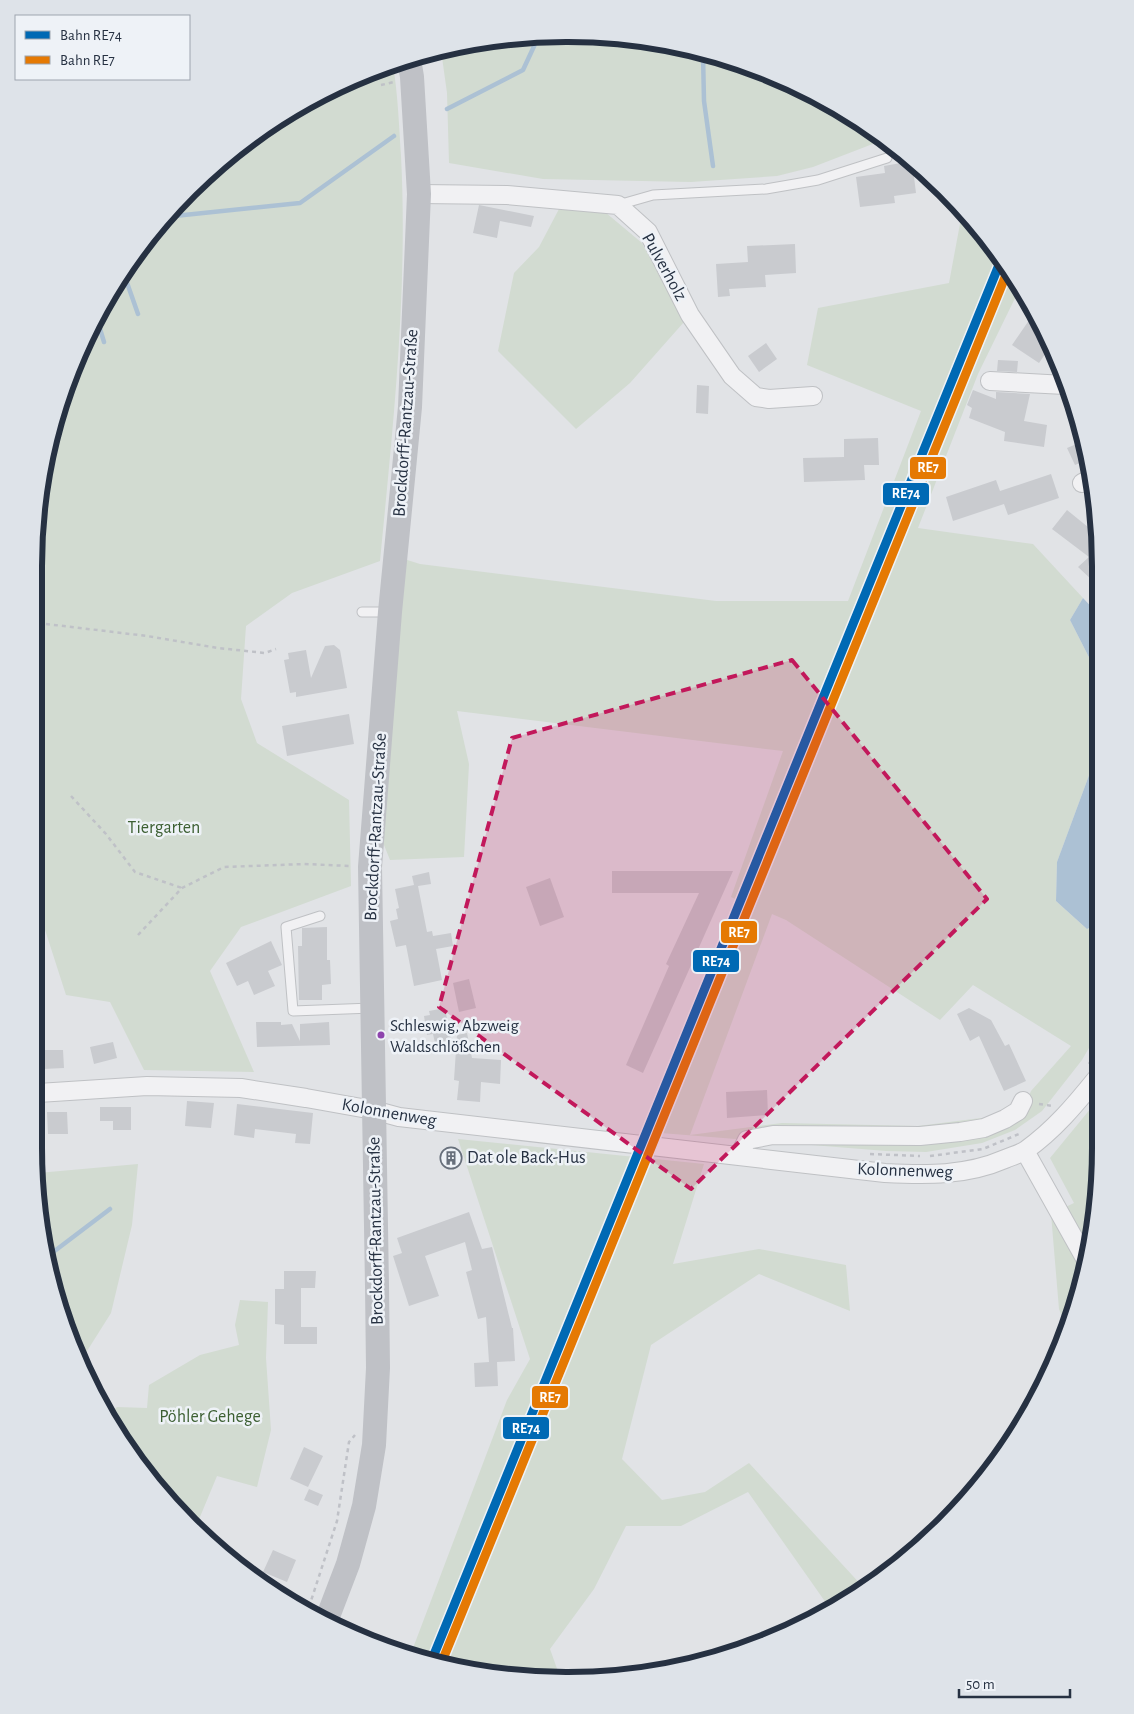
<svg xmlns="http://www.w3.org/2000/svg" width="1134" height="1714" font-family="'Alegreya Sans',sans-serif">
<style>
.green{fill:#d2dbd1;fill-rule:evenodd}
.water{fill:#acc1d4}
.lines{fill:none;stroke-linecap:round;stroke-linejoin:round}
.stream{stroke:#acc1d4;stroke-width:4.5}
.building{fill:#c9cbcf}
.lane-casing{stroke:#bfc1c4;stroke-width:11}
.street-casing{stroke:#bfc1c4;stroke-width:20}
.path{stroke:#bfc1c7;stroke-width:2.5;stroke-dasharray:4 4;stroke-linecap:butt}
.lane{stroke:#f1f1f3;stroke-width:9}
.street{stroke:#f1f1f3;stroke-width:18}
.secondary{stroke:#bfc1c6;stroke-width:24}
.rail-1-casing{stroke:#eef2f7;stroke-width:12}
.rail-2-casing{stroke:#eef2f7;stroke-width:12}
.rail-1{stroke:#0069b4;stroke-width:9}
.rail-2{stroke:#e57903;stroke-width:9}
.marked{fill:#c2185b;fill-opacity:0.2;stroke:#c2185b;stroke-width:4;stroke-dasharray:10 6;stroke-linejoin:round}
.bus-dot{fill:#8e44ad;stroke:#eef2f7;stroke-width:2}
.labels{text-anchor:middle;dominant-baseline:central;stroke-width:5;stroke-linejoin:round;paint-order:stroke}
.bus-label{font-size:17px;fill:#263142;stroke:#eef2f7;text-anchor:start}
.street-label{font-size:18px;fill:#263142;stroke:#eef2f7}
.park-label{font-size:18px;fill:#3c5f32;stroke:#eef2f7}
.poi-label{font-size:18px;fill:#263142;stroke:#eef2f7;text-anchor:start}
.rim{fill:none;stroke:#263142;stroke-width:6}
.line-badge{stroke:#eef2f7;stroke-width:2}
.badge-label{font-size:14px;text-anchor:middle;font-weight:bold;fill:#fff}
</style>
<rect width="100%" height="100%" fill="#e1e3e6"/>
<path class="green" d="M532,35L637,38L739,62L834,105L883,140L813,167L777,176L691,182L543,179L449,163L447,93L441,50Z
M393,65C398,95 399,126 401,156C408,291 393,426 380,561L292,593L246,626L241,699L257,743L349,800L351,886L241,927L210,971L254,1072L144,1070L110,1002L66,995L38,908V497L62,396L89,331L166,215L243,144L331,89Z
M559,209L605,212L642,243L684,322L630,383L576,429L498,351L514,273L539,247Z
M962,213L990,243L1019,290L978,374L918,528L1033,544L1083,598L1070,620L1095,669L1091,770L1057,862L1056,901L1087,929L1097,924V1034L1082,1060L1042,1111L1015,1130L982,1143L926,1152L886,1151L661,1133L753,907L731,897L783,751L457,711L469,764L464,857L390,860L382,840L404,559L420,564L716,601H848L921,411L807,365L818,308L949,283ZM772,914L786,920L940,1020L973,985L1071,1046L1031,1091L1023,1111L987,1130L981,1118L918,1126L782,1123L690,1135Z
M1096,1102V1217L1072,1318L1067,1330L1059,1309L1051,1214L1074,1203L1050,1158Z
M458,1139L704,1164L673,1264L759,1249L846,1265L850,1311L759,1274L651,1345L622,1459L662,1500L705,1492L749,1463L864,1588L831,1610L748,1492L681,1526H626L594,1589L550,1649L560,1677L532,1679L429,1662L410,1656L507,1400L530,1359Z
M138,1164L132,1225L111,1313L82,1359L62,1318L38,1217V1173Z
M240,1300L268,1302L266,1358L271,1430L257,1487L217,1476L195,1529L124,1444L109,1414L117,1407L147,1408L149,1385L200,1355L239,1345L235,1325Z"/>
<path class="water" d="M1083,598L1099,615L1097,924L1087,929L1056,901L1057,862L1091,770L1095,669L1070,620Z"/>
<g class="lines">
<path class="stream" d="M703,54L704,101L713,166
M447,109L523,70L536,42L563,36
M165,217L300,203L394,136
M125,277L138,314
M97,319L104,342
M48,1256L110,1209"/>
</g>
<path class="building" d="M912,161L916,193L894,196L895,203L860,207L856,177L885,173L884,166Z
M479,205L534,216L531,227L500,221L497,238L473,233Z
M795,244L796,273L765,275L766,287L729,289L730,296L718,297L716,264L748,262L747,246Z
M1034,313L1045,331L1050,344V347L1039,363L1012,345Z
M766,343L777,359L759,372L748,356Z
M998,360L1018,361L1017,372L997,371Z
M697,385L709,386L708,414L696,413Z
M973,390L996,399V392L1030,394L1024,421L1047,425L1044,447L1004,441L1005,432L969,418L972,408L967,405Z
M878,438L879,465H864L865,480L804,482L803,458L844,457V439Z
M1084,441L1087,460L1075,465L1067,448Z
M1051,474L1059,498L1008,515L1004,504L953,521L946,497L996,480L1000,491Z
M1067,510L1099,536V575L1093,581L1078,567L1089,557L1052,529Z
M334,645L340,650L347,688L296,697V692L290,693L284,660L289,659L288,653L306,650L311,678L325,646Z
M349,714L354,744L287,756L282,726Z
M612,871H733L643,1073L626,1065L669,966L666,964L699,893H612Z
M429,872L431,884L418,886L427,932L432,931L433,936L451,933L453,946L436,949L442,980L414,986L406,945L396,947L390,921L398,919L396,909L399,908L395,889L414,885L412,876Z
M550,878L564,917L540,926L526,887Z
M327,927V960H330L331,984L322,985V1000H299L298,946H302V928Z
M271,941L282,965L268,971L275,986L254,995L248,981L237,986L226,963Z
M469,979L476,1008L459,1012L453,983Z
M445,1008L451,1040L435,1043L433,1034L427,1035L424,1016L430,1015L429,1011Z
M969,1008L991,1020L1005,1046L1009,1044L1026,1081L1004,1091L979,1036L970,1041L957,1014Z
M256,1022H281V1025L292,1024L300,1041V1024L329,1022L330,1045L257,1047Z
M467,1033L472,1058L501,1060L500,1084L481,1082L480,1102L457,1100L459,1081L454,1080L457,1035Z
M113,1042L117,1058L94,1064L90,1047Z
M43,1050H63L64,1068L43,1069Z
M767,1090L768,1115L727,1118L726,1092Z
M187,1101L214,1103L211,1128L185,1126Z
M237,1104L313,1113L310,1144L295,1143L296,1134L255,1129L254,1138L234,1135Z
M100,1107H131V1130H113V1121H100Z
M47,1112H67L68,1134H48Z
M452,1148L461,1160L451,1167L442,1155Z
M469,1212L482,1249L492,1247L512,1328H513L515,1361L497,1362L498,1386L475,1387L474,1363L489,1362L486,1317L478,1319L466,1272L472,1270L465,1242L425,1256L439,1296L409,1306L393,1256L402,1253L397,1238Z
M284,1271H316L315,1288H301V1327H317V1344H284V1325L275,1324V1289H284Z
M304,1447L323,1456L308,1487L290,1479Z
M309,1489L323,1495L318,1506L304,1500Z
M273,1550L296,1560L287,1582L263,1572Z"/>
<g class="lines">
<g class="lane-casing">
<path id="lane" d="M618,205L653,195L766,189L818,180L887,158
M362,612H390
M320,916L286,927L293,1011L372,1008"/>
</g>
<g class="street-casing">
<path id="street" d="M419,194L507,195L618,205L648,232L690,315L732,376L756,397L769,399L813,396
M990,381L1065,385
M1082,483L1090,479
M38,1093L147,1086L241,1088L306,1098L373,1110L399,1117L885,1173C926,1175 966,1176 1005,1159C1012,1156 1020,1154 1026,1150C1054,1130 1075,1105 1096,1079
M1025,1151L1086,1260
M739,1156L747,1140L773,1135L920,1136L960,1132L984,1128L1005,1119L1018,1111L1023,1101"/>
</g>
<path class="path" d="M381,85L394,82
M38,623L147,636L218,648L265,653L276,649
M71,796L106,834L135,872L182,888
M138,935L182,888L224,867L304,864L351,866
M1089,1064L1096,1052
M1039,1104L1053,1106
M870,1154L920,1156
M930,1156L983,1149L1019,1134
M309,1607L337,1521L349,1442L355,1435"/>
<use href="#lane" class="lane"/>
<use href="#street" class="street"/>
<path class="secondary" d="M327,1619L348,1564L364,1506L374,1445L378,1368L377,1286L370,867L390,612L410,407L419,194L412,77L409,59"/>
<g class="rail-1-casing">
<path id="rail-1" d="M431,1662L1001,260"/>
</g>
<g class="rail-2-casing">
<path id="rail-2" d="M441,1664L1008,270"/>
</g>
<use href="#rail-1" class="rail-1"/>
<use href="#rail-2" class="rail-2"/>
</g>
<path class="marked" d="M792,660L987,899L691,1189L439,1007L512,738Z"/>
<defs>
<g id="building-ring" transform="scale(1.125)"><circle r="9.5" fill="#eef2f7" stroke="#676f7b" stroke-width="1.5"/><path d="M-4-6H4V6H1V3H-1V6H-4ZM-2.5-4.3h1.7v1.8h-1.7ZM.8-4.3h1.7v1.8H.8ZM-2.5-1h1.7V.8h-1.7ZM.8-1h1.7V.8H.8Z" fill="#676f7b"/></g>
</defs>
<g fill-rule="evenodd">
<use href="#building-ring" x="451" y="1158"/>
</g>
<circle class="bus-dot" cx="381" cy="1035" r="4.5"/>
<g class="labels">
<g class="bus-label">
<text x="390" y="1025">Schleswig, Abzweig<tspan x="390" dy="21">Waldschlößchen</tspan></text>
</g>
<g class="street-label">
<text transform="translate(664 267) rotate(61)">Pulverholz</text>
<text transform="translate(406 423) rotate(-86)">Brockdorff-Rantzau-Straße</text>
<text transform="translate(376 827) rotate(-87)">Brockdorff-Rantzau-Straße</text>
<text transform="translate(389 1113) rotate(10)">Kolonnenweg</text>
<text transform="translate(905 1171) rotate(2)">Kolonnenweg</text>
<text transform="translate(376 1231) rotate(-91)">Brockdorff-Rantzau-Straße</text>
</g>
<g class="park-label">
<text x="164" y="828">Tiergarten</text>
<text x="210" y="1417">Pöhler Gehege</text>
</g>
<g class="poi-label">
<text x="467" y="1158">Dat ole Back-Hus</text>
</g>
</g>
<path d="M0 0H1134V1714H0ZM566 42H568A524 524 0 0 1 1092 566V1148A524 524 0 0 1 568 1672H566A524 524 0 0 1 42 1148V566A524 524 0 0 1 566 42Z" fill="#dee3e9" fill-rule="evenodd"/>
<path class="rim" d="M566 42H568A524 524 0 0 1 1092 566V1148A524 524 0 0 1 568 1672H566A524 524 0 0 1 42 1148V566A524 524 0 0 1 566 42Z"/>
<g class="line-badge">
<rect x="909" y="456" width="38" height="24" rx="5" fill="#e57903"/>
<rect x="882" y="482" width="48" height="24" rx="5" fill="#0069b4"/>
<rect x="720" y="920" width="38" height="24" rx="5" fill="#e57903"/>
<rect x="692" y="949" width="48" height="24" rx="5" fill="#0069b4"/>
<rect x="531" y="1385" width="38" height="24" rx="5" fill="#e57903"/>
<rect x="502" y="1416" width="48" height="24" rx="5" fill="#0069b4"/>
</g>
<g class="badge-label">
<text x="928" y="472">RE7</text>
<text x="906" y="498">RE74</text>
<text x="739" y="937">RE7</text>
<text x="716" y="966">RE74</text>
<text x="550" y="1402">RE7</text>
<text x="526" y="1433">RE74</text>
</g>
<rect x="15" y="15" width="175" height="65" fill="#eef2f7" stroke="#9ea5af"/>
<rect x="25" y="31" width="25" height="8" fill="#0069b4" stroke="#9ea5af"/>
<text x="60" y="40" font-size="15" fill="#263142">Bahn RE74</text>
<rect x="25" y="56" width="25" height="8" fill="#e57903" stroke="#9ea5af"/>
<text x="60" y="65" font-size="15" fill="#263142">Bahn RE7</text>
<path d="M959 1689v8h111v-8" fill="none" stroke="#263142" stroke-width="2.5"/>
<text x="966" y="1689" font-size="15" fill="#263142" stroke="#eef2f7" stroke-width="4" paint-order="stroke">50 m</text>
</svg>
